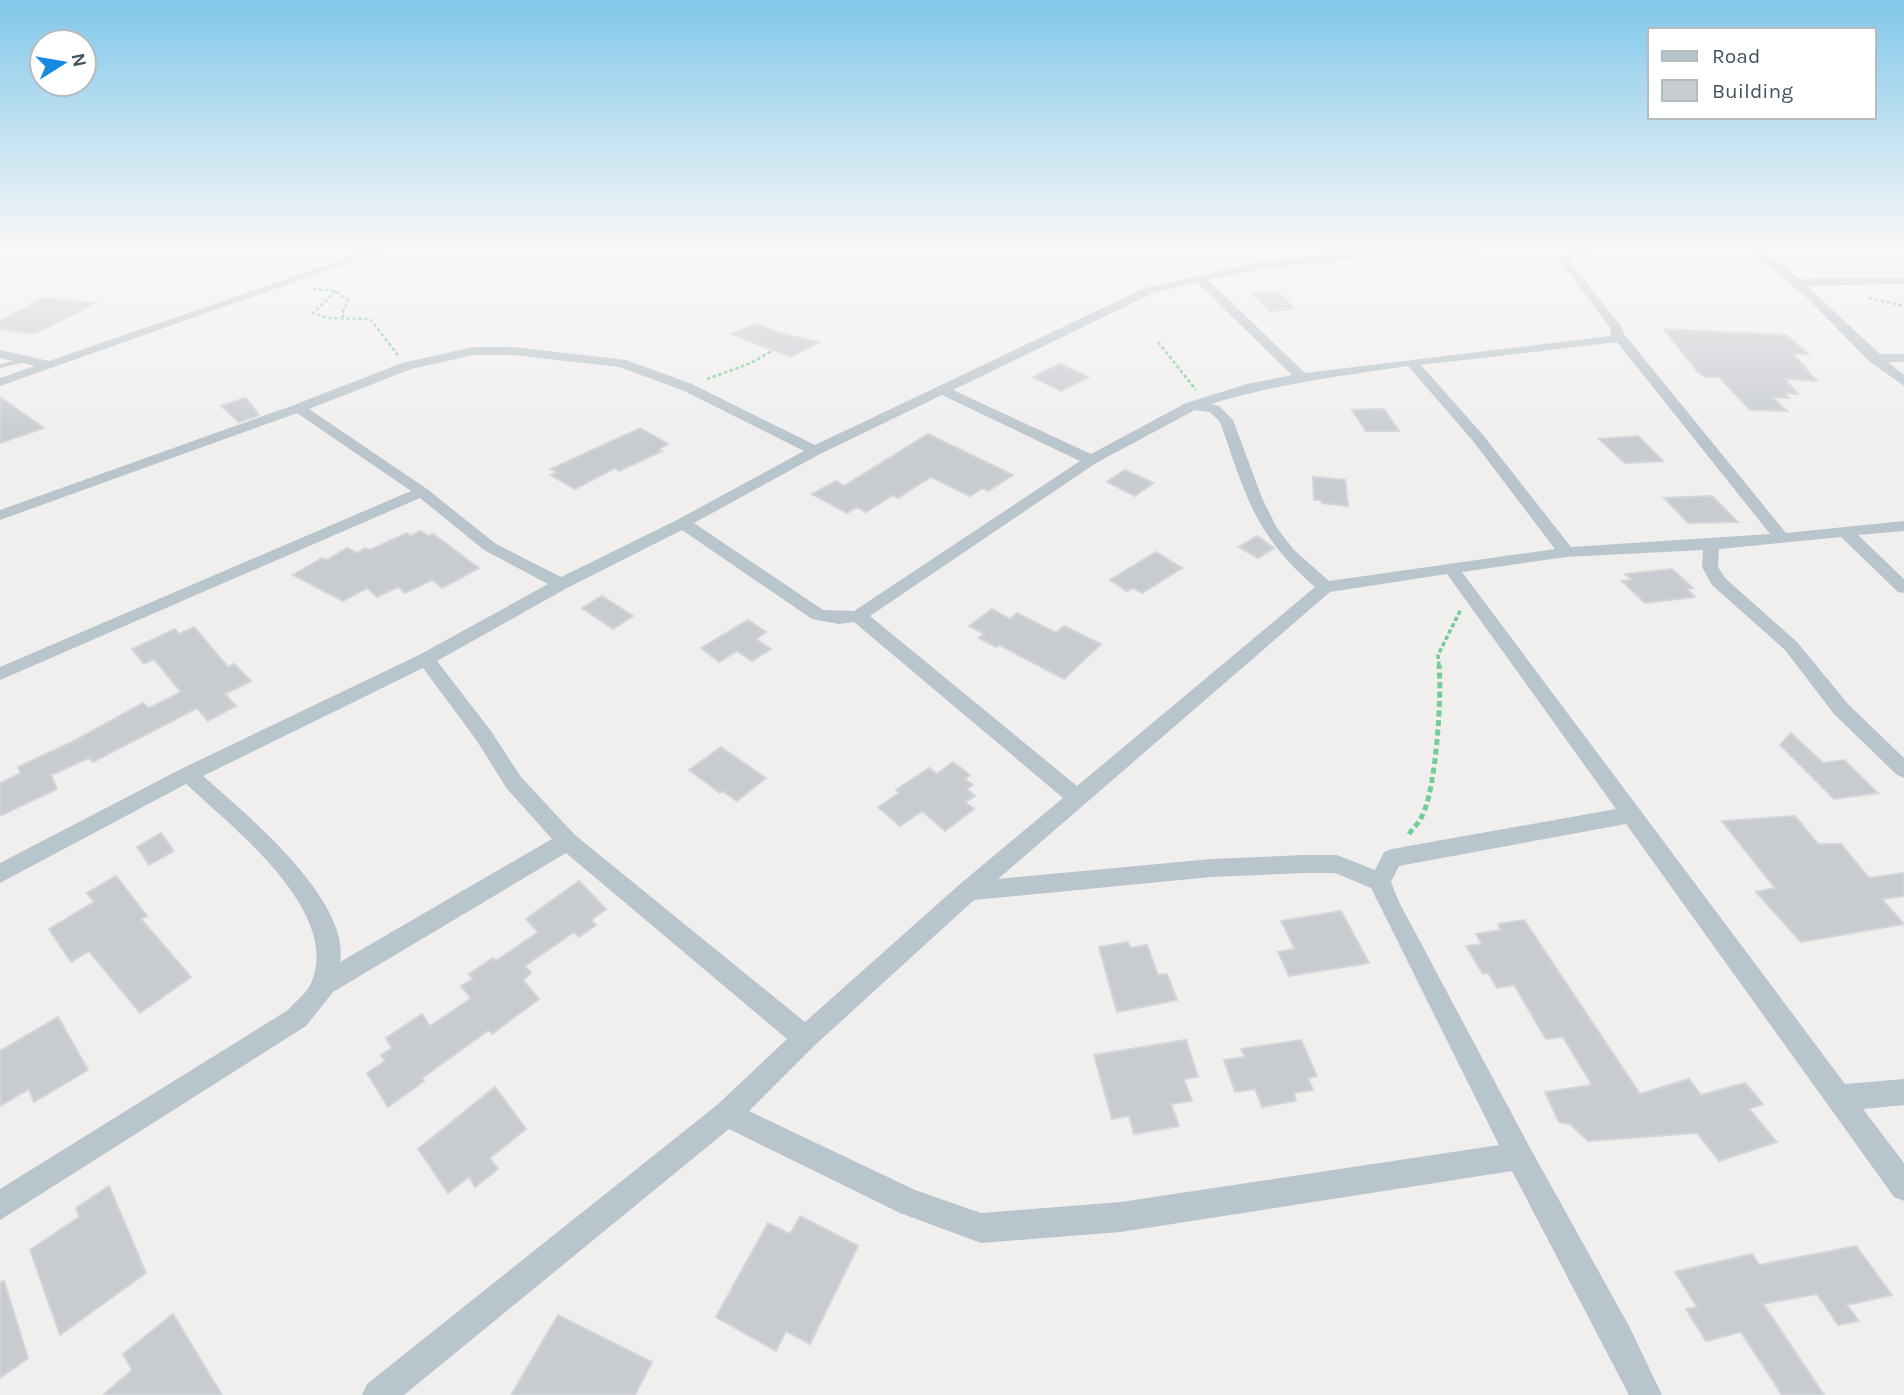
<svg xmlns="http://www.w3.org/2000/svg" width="1904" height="1395" font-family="Karla,sans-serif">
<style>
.building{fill:#c8ccd1;stroke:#d2d5da;stroke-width:2}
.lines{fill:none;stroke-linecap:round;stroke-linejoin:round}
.path-far2{stroke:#73ce96;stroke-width:2.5;stroke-dasharray:3.5 2.5;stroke-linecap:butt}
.path-far1{stroke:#73ce96;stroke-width:3.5;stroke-dasharray:4.5 2.5;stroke-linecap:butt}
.path{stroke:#73ce96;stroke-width:5;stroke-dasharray:6 3.5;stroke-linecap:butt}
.service{fill:#b9c5cc;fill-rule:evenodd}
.minor{fill:#b9c5cc;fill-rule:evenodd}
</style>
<rect width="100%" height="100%" fill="#f1eeee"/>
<path class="building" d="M1278,292L1295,309L1269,311L1253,294Z
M44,298L96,303L34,334L0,329V321Z
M757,323L776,332L819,342L791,357L731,334Z
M1664,329L1786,335L1808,354H1793L1817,381L1785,379L1798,394L1785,393L1789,398L1772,397L1787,411L1750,410L1719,377H1706L1698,372Z
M1060,364L1088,377L1061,391L1033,377Z
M0,397L24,414L44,428L0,443Z
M246,398L259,415L239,422L221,406Z
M1384,409L1399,431H1366L1352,410Z
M640,428L668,444L659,449L662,451L619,471L615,468L575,489L551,475L557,472L551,469Z
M928,434L1013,475L988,491L983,488L970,496L931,477L898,498L893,495L866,512L857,507L847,513L812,494L836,481L844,486Z
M1638,436L1663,461L1625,463L1599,439Z
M1125,470L1153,483L1135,496L1107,482Z
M1313,477L1345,480L1348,506L1322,503L1321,500H1314Z
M1712,496L1738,522L1688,523L1664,498Z
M421,531L428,536L433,534L479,568L442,588L432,580L405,593L398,587L377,597L367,588L343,601L293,575L322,558L327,560L347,548L357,553L365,548L370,550L407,533L410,536Z
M1257,536L1274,548L1258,558L1239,547Z
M1156,552L1182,568L1142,593L1133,588L1127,591L1110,580Z
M1672,569L1693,588L1687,589L1695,597L1645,603L1622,581L1632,580L1625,574Z
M602,596L633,616L613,629L582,608Z
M992,609L1010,619L1017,613L1056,633L1064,626L1101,644L1064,679L999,645L996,647L979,638L984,634L969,626Z
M748,620L766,632L756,639L771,649L752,661L737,651L719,662L701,648Z
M194,627L228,667L234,664L251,681L225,694L236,706L208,721L197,708L93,762L89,758L51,775L57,789L0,816V783L21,773L18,767L74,741L143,703L149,708L181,692L154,659L144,664L132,649L175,629L179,634Z
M1791,733L1823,763L1844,760L1878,793L1834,799L1780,745Z
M721,747L766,778L737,801L722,791L720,793L689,770Z
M953,762L970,775L965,779L973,785L967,789L975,796L965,802L974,809L945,831L922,811L900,826L878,807L899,793L896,790L929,768L937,774Z
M1795,816L1818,844H1841L1869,878L1904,873V896L1882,899L1904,924L1801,942L1756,892L1775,888L1722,821Z
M161,833L174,851L149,865L137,847Z
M116,876L147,916L141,919L191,977L140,1013L89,951L71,962L49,929L94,902L87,893Z
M579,881L606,909L591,920L596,925L579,937L574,932L525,966L531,973L523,980L539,999L492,1034L489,1030L422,1078L424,1081L388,1107L367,1073L385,1061L381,1055L392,1048L386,1038L422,1014L430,1026L467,1001L471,998L461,986L473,979L469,974L493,958L496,961L538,932L526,919Z
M1341,911L1369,963L1289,976L1278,952L1295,949L1281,921Z
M1524,920L1640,1094L1689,1079L1701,1095L1745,1083L1763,1104L1749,1109L1777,1142L1719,1161L1697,1133L1588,1141L1570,1124L1559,1122L1545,1092L1592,1085L1563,1037L1546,1039L1514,985L1497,988L1488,973L1483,974L1466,946L1482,944L1476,934L1501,930L1498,924Z
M1128,942L1130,948L1147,945L1158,975L1167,974L1177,1000L1117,1012L1099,947Z
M58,1017L88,1070L34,1102L29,1089L0,1106V1051Z
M1186,1040L1198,1077L1184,1079L1192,1101L1171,1104L1179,1126L1134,1134L1129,1116L1112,1119L1094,1055Z
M1301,1040L1317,1076L1308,1078L1313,1090L1294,1093L1296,1101L1262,1107L1255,1089L1235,1092L1224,1060L1245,1057L1241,1049Z
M495,1087L526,1129L490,1158L498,1169L475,1187L469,1177L448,1193L418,1149Z
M109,1186L146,1273L60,1335L30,1250L79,1217L76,1208Z
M800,1216L858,1246L810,1344L786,1331L776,1351L716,1317L768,1223L790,1234Z
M1856,1246L1892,1295L1847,1305L1859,1321L1838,1325L1817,1294L1763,1304L1824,1395H1782L1741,1332L1706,1341L1686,1309L1697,1307L1675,1272L1752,1254L1759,1265Z
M4,1281L28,1358L0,1378V1282Z
M173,1314L222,1395H103L132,1370L123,1354Z
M558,1315L652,1362L635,1395H511Z"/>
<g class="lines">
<path class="path-far2" d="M313,289L336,291L348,301L342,314L344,318
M336,291L313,313L328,318L370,319L398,355
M1869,298L1904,306
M1158,342L1196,390
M707,379L751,363L773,350"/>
<path class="path-far1" d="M1439,666L1438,655L1461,609"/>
<path class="path" d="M1409,834C1413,828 1419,823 1422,816C1436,790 1442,695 1439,665"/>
<path class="service" d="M28,358L31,360L30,361L0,368V364Z"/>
<path class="minor" d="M382,246H396L0,386V378L35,366L0,358V350L49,361Z
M1464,246H1514L1509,249C1408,255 1307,258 1208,280L1305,373L1610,336L1611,329L1558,258L1587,246H1601L1569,260L1570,262L1621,326L1624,334L1786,533L1904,521V531L1858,535L1904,579V593L1898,592L1841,537L1719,549L1718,567L1725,578L1797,642L1848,704L1904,758V778L1897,775L1834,714L1785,650L1712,585L1702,567L1703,550L1566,557L1462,572L1845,1084L1904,1079V1105L1863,1109L1904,1163V1201L1894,1197L1626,824L1399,866L1391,882L1399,902L1529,1146L1629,1326L1662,1395H1629L1512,1171L1121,1232L981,1243L900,1213L729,1129L404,1395H362L367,1384L717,1105L787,1039L566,853L333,992L306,1026L0,1220V1189L288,1010C296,1001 308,992 312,981C340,910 232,827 186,784L0,883V863L181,769L419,655L548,584L484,550L420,498L0,680V667L411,491L297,413L0,520V510L294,405L402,363L473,347H514L626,360L692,384L815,445L1145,288L1255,263L1330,254ZM1197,282L1292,375L1247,384L1186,403L1091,454L953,390L1153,293ZM1617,342L1770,534L1571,547L1483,435L1421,365ZM473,355H514L619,367L682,390L804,451L677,520L561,577L496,544L427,489L309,409L411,369ZM1408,366L1473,441L1555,549L1329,581L1294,550L1277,528L1262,498L1233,420L1219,406L1211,404C1275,384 1341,376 1408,366ZM942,395L1080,461L854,611L823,610L694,523L820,454ZM1195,410L1210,412L1220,422C1246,495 1253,533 1315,587L1077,786L870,616L1096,463ZM682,530L812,619L839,624L854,622L1063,798L960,884L805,1022L575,835L521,777L491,731L437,661L567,588ZM1447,574L1616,809L1392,849L1384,852L1375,870L1337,855H1304L1211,859L998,879L1330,592ZM423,668L477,741L507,789L552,839L340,962C351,900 245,813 203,776ZM1304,873H1335L1371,888L1499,1145L1121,1202L981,1213L915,1190L749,1111L814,1046L974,900L1211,877Z
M1746,246H1757L1800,279L1904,278V284L1807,286L1880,354H1904V362H1888L1904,375V386L1869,361L1806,297Z"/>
</g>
<linearGradient id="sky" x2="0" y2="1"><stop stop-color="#81c8ea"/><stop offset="0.56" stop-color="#f9f7f7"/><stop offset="1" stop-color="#f9f7f7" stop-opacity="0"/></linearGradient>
<rect width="1904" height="441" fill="url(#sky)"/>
<rect x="1648" y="28" width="228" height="91" fill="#ffffff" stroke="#b5bbbe" stroke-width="2"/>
<rect x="1662" y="51" width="35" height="10" fill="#b9c5cc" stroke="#b5bbbe" stroke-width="2"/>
<text x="1712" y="63" font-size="21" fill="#46545c">Road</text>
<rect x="1662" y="80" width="35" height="21" fill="#c8ccd1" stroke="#b5bbbe" stroke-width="2"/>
<text x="1712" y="98" font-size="21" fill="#46545c">Building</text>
<g transform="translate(63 63) rotate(79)"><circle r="33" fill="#ffffff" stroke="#b5bbbe" stroke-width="2"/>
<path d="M0-5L12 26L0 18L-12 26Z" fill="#168ae3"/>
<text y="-10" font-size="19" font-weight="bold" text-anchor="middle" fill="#46545c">N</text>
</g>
</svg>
